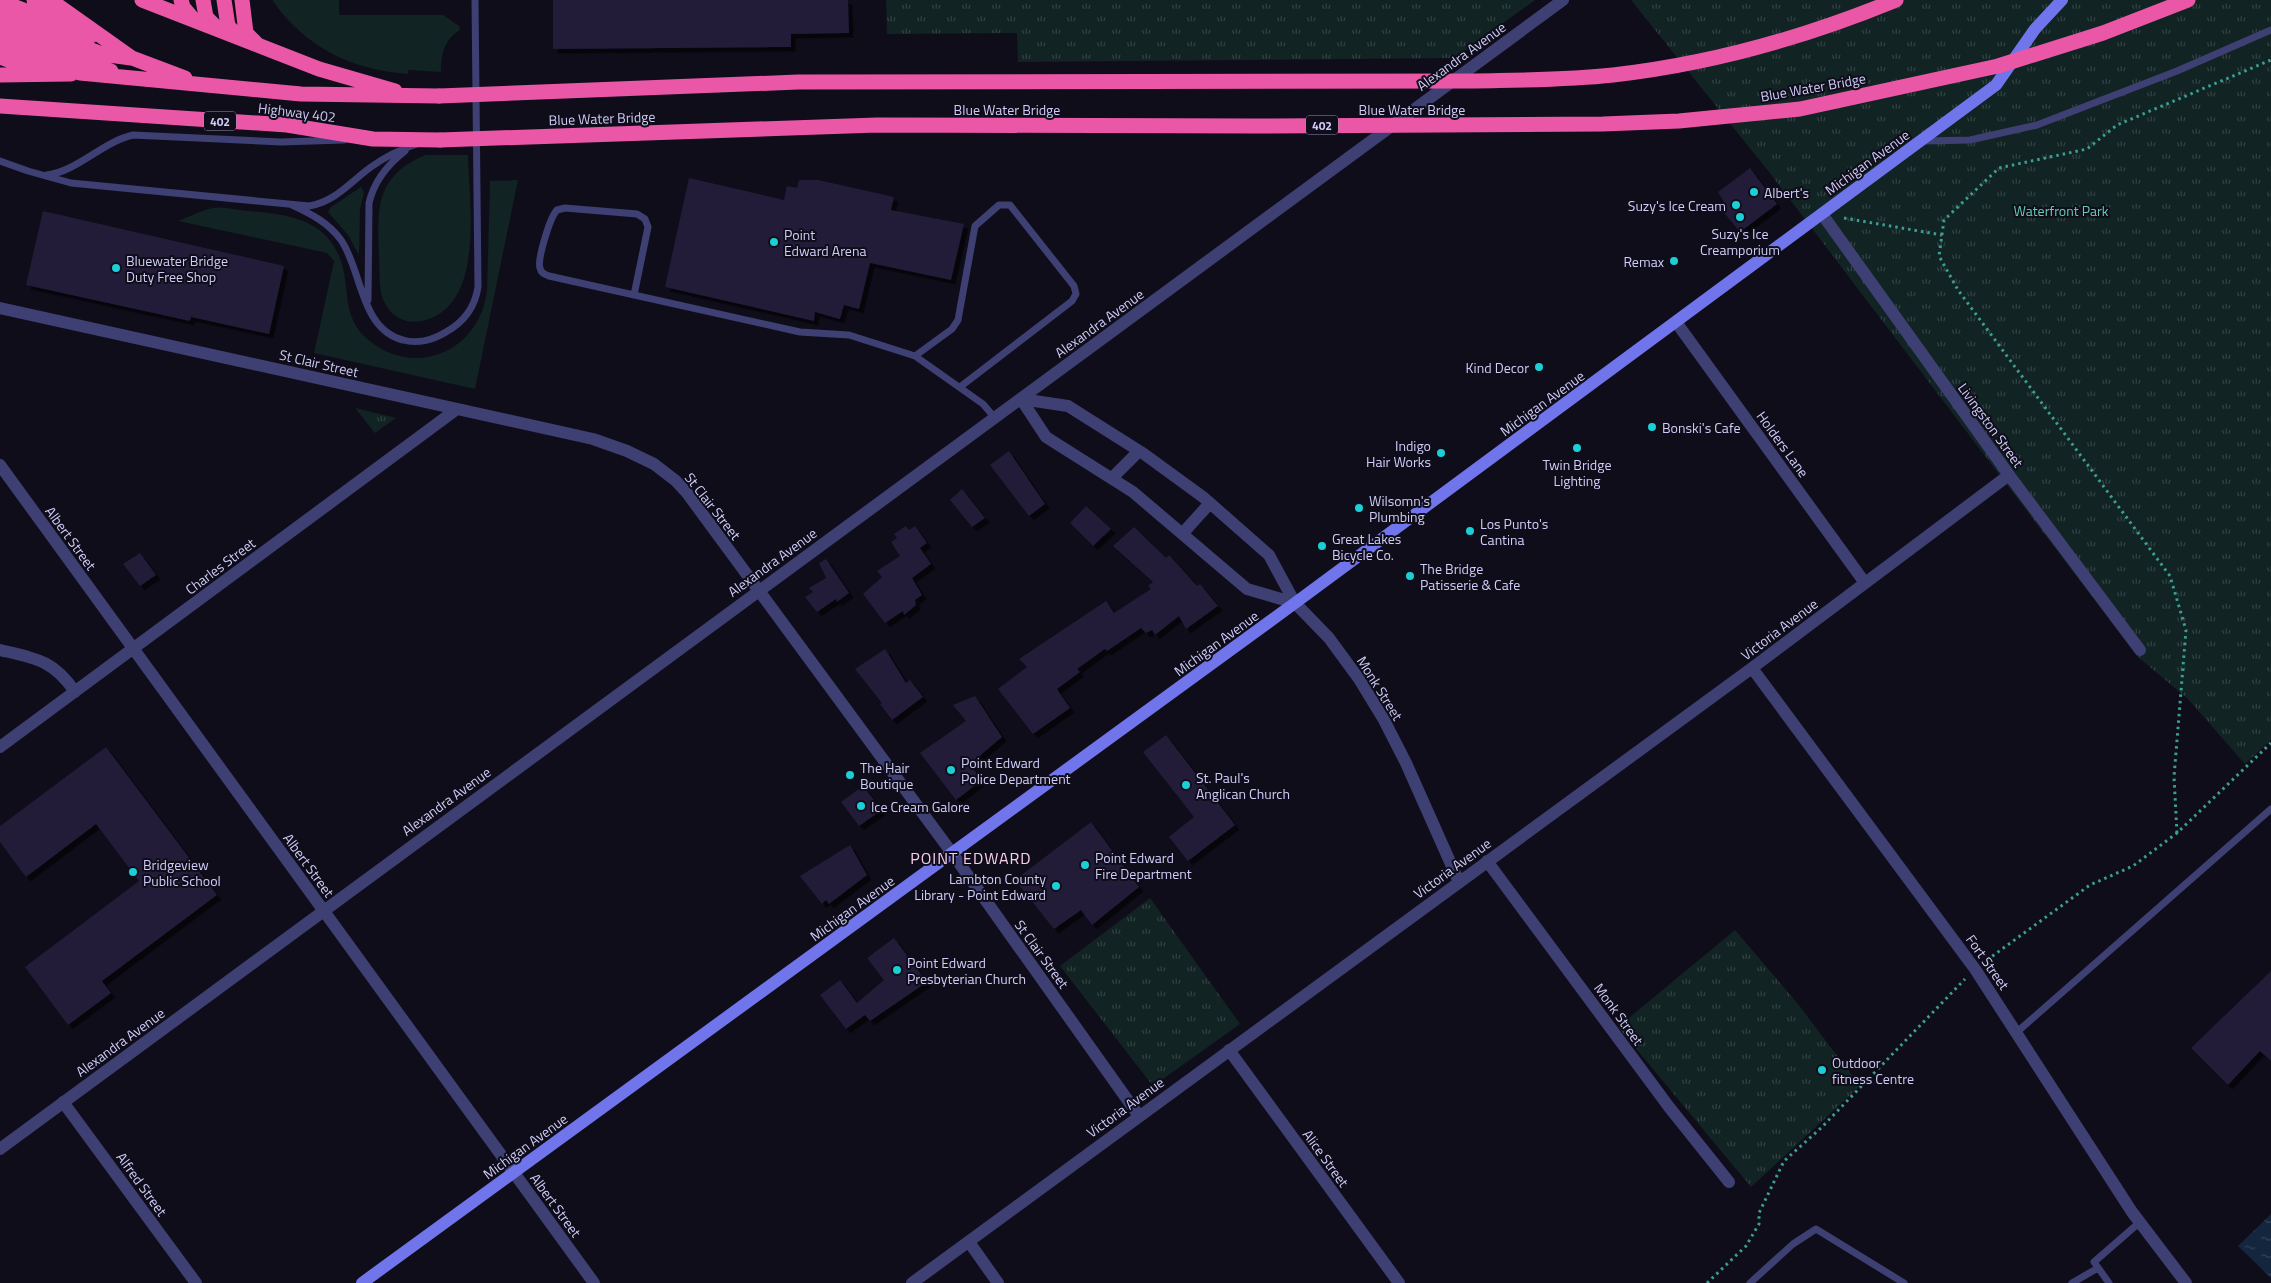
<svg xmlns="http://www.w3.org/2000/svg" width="2271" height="1283" font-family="'Titillium Web',sans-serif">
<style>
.grass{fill:#112322}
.park{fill:url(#park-tufts)}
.water{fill:url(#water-ripples)}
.building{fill:#201c39;filter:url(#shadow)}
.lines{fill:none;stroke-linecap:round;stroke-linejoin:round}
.path{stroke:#3b9e92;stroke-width:3;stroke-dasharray:2.5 4;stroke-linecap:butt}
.lane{stroke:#3e3f73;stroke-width:7}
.street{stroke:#3e3f73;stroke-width:12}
.secondary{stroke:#7075ec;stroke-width:12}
.highway{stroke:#e957a6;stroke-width:15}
.highway-bridge{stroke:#e957a6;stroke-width:15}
.poi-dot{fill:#1cced5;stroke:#0f0d1a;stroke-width:2}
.labels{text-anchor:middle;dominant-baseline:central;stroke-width:4;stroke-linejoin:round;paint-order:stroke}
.shield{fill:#0f0d1a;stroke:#9593b5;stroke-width:1}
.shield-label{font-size:12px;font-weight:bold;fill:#cfcdf8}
.street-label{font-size:14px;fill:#cfcdf8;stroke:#0f0d1a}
.poi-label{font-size:14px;fill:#cfcdf8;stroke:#0f0d1a;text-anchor:start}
.park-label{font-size:14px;fill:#64cead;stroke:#0f0d1a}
.quarter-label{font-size:16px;letter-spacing:1px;fill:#f9cfec;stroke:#0f0d1a}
</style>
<defs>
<pattern id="park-tufts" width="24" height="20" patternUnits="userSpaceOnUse" patternTransform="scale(1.25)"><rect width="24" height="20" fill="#112322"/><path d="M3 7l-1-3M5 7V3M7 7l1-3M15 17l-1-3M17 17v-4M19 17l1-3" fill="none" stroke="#334243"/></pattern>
<pattern id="water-ripples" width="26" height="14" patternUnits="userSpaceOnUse" patternTransform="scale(1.25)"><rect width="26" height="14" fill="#13263e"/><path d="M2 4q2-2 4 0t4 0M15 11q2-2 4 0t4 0" fill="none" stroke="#34445b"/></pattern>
<filter id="shadow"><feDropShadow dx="4.5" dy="4.5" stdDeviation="0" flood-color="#0009"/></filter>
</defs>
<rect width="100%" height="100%" fill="#0f0d1a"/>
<path class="grass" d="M272,0H339V15H443L459,26L460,30C444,40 441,54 441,72L408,70V74C351,70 305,47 272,0Z
M425,155H468C469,203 486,307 422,321C407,324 393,318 386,305C378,293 380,275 379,260C378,212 372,178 425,155Z
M518,180L475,389L314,353L334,261L327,253L178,221C189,217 202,210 213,208C223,206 237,210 247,211C286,214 326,218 341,261C350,288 342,316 366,338C414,380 479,352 487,291L490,181Z
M361,187L364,192L360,209L359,255L348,235L328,212L331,207Z"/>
<path class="park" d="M886,0H1535L1455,58L1018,62L1017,33L887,34Z
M1631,0H2271V740L2245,764L2188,699L2138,657L1769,172Z
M355,408L396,418L375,433Z
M1150,898L1240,1024L1153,1086L1060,966Z
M1735,930L1798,1004L1860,1086L1751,1187L1618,1027Z"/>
<path class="water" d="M2271,1214V1278L2238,1246Z"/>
<path class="building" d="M553,0H848L849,33L791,34V47L553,49Z
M1750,168L1777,204L1740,232L1719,207L1725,204L1718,192Z
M689,178L784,200L787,186L797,188L799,180H818L894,197L891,210L964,224L951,280L870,263L859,309L844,305L840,319L815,312L814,321L665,287Z
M43,211L284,266L269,334L191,317L190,321L26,285Z
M1009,451L1045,504L1029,516L990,465Z
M962,489L985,518L972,527L950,500Z
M1086,506L1111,529L1093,546L1070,523Z
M906,526L909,530L915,526L927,543L920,548L931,564L912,578L922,595L915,600L916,605L904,615L903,611L885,623L863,594L882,577L877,571L900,556L891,542L897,538L894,534Z
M1134,527L1166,558L1169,555L1197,586L1200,584L1218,606L1186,629L1179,616L1155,635L1152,630L1146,633L1141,628L1107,651L1105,649L1077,669L1080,672L1057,689L1070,708L1033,734L998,689L1027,667L1019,659L1106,601L1114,613L1151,589L1148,586L1153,582L1113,546Z
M140,553L156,575L140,586L123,564Z
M826,559L849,593L837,602L836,599L817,612L805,597L813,592L809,588L826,578L819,563Z
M885,649L906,683L910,680L923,697L892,720L880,704L882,703L855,669Z
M975,696L1002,737L970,764L982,780L956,800L920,753L966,721L953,705Z
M1166,735L1235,825L1188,861L1169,837L1194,817L1143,752Z
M106,747L217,895L102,981L111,993L68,1025L25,967L139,881L96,824L26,877L0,842V826Z
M863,786L882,810L859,826L841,802Z
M1091,822L1139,887L1092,925L1081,910L1054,929L1015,880Z
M850,845L867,875L829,904L826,900L822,904L800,876Z
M894,938L927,982L870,1021L865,1015L846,1029L820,995L840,980L857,1003L884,980L867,958Z
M2271,971V1061L2260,1051L2228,1085L2191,1048Z"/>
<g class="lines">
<path class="path" d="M1844,218L1942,235
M2177,833L2174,777L2186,630L2170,576L1958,290L1939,256L1944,220L1999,168L2087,149L2117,125L2271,60
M1987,960L2090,885L2133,866L2177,833L2271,743
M1707,1283L1746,1246L1759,1224V1213L1784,1161L1821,1128L1965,979"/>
<path class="lane" d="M1924,141L1970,140L2037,125L2177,71L2271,30
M0,161L28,171L71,183L309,206C335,202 350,182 371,167C385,157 401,149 417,144
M47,175C78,171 102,142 133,135L281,142L344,140
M292,205C311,214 328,222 341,240C362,270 360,329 403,340C417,344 433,340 446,332C464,322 475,307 478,287L475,0
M634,295L648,227L645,219L637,214L565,208L557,210C550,217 537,260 540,268C541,273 544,274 549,276L800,332L849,335L915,356L983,404L995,418
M368,300L369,203C374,181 387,165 405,151
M915,356L952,329L958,320L975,226L999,205H1010L1074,286L1076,294L1072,301L960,387
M2017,1032L2271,809
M1750,1283L1793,1244L1816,1229L1904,1283
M2072,1283L2098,1268
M2109,1283L2094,1262L2140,1222"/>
<path class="street" d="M1822,214L2009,475L2140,650
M0,308L593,439L627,451L654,464L676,481L687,493L952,853L1139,1116
M1676,322L1865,583
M1021,399L1068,406L1144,454L1203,497L1269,555L1295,603L1329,638L1359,679L1384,720L1406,763L1459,882
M1021,399L1046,437L1133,492L1247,589L1295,603
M0,465L594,1283
M1112,478L1139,451
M1183,533L1210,503
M0,650C35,658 54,660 75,692
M1752,668L1975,969L2132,1212L2186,1283
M0,747L457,409
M1487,861L1669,1107L1729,1182
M1229,1050L1399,1283
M63,1102L196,1283
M0,1149L1563,0
M969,1242L998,1283
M912,1283L1752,668L2009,475"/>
<path class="secondary" d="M362,1283L1295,603L1996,85L2035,29L2062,0"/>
<path class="highway" d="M34,0L59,9
M50,0L132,58L185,78
M142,0L319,69L395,91
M181,0L183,7L194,20
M203,0L206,17L218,29
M224,0L228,26L239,37
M242,0L246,33L257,44
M0,1L91,36
M0,15L102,54L131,58
M0,29L111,71
M0,43L80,73L301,94L439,96
M0,57L38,71
M0,75L71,74
M0,106L287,125L373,139L440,140"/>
<path class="highway-bridge" d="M439,96L798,82L1476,81C1522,80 1568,80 1613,75C1711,64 1806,37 1896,0
M440,140L877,125L1253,126L1603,124L1679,121L1800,109L1998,66L2103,33L2188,0"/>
</g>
<g class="poi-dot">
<circle cx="1754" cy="192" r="5"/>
<circle cx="1736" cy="205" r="5"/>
<circle cx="1740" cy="217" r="5"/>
<circle cx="774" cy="242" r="5"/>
<circle cx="1674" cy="261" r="5"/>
<circle cx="116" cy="268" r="5"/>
<circle cx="1539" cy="367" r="5"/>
<circle cx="1652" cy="427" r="5"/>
<circle cx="1577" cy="448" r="5"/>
<circle cx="1441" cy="453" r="5"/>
<circle cx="1359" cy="508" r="5"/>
<circle cx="1470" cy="531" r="5"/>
<circle cx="1322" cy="546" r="5"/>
<circle cx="1410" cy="576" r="5"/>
<circle cx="951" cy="770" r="5"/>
<circle cx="850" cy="775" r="5"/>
<circle cx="1186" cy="785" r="5"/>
<circle cx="861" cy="806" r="5"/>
<circle cx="1085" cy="865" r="5"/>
<circle cx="133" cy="872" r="5"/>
<circle cx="1056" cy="886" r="5"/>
<circle cx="897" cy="970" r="5"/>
<circle cx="1822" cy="1070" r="5"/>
</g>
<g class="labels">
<g class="shield">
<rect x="204" y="111.5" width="32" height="19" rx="4"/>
<rect x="1306" y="115.5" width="32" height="19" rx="4"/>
</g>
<g class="shield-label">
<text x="220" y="121">402</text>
<text x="1322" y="125">402</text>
</g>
<g class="street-label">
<text transform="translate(1461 56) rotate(-36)">Alexandra Avenue</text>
<text transform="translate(1813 87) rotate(-10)">Blue Water Bridge</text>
<text x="1007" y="109">Blue Water Bridge</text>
<text x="1412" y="109">Blue Water Bridge</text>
<text transform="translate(297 112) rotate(7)">Highway 402</text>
<text transform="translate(602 118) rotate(-2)">Blue Water Bridge</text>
<text transform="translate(1867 162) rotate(-36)">Michigan Avenue</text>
<text transform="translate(1099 323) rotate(-36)">Alexandra Avenue</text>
<text transform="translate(319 363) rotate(13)">St Clair Street</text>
<text transform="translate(1542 403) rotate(-36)">Michigan Avenue</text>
<text transform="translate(1991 425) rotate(54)">Livingston Street</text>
<text transform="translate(1783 444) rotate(54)">Holders Lane</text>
<text transform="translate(713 506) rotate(52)">St Clair Street</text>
<text transform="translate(71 538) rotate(54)">Albert Street</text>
<text transform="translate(772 562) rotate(-36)">Alexandra Avenue</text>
<text transform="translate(220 566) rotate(-37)">Charles Street</text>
<text transform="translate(1779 629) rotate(-37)">Victoria Avenue</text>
<text transform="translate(1216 643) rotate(-36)">Michigan Avenue</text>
<text transform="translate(1380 688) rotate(58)">Monk Street</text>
<text transform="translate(446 801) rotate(-36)">Alexandra Avenue</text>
<text transform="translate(309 865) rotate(54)">Albert Street</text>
<text transform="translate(1452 868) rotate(-36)">Victoria Avenue</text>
<text transform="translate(852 908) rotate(-36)">Michigan Avenue</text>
<text transform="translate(1042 954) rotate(54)">St Clair Street</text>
<text transform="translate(1988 962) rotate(55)">Fort Street</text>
<text transform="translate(1619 1014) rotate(54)">Monk Street</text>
<text transform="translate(120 1042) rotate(-36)">Alexandra Avenue</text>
<text transform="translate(1125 1107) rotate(-36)">Victoria Avenue</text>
<text transform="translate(525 1146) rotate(-36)">Michigan Avenue</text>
<text transform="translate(1326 1158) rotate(54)">Alice Street</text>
<text transform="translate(142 1184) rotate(54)">Alfred Street</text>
<text transform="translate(556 1205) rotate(54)">Albert Street</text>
</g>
<g class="poi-label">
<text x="1764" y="192">Albert's</text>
<text x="1726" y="205" text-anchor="end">Suzy's Ice Cream</text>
<text x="1740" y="233" text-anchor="middle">Suzy's Ice<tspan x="1740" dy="16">Creamporium</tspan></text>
<text x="784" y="234">Point<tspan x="784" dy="16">Edward Arena</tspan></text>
<text x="126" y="260">Bluewater Bridge<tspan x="126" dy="16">Duty Free Shop</tspan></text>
<text x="1664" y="261" text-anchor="end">Remax</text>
<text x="1529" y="367" text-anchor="end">Kind Decor</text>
<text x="1662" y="427">Bonski's Cafe</text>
<text x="1431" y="445" text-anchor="end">Indigo<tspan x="1431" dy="16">Hair Works</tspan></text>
<text x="1577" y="464" text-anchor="middle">Twin Bridge<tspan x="1577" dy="16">Lighting</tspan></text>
<text x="1369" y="500">Wilsomn's<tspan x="1369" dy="16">Plumbing</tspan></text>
<text x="1480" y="523">Los Punto's<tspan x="1480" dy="16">Cantina</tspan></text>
<text x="1332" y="538">Great Lakes<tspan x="1332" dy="16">Bicycle Co.</tspan></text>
<text x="1420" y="568">The Bridge<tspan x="1420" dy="16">Patisserie &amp; Cafe</tspan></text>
<text x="961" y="762">Point Edward<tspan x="961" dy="16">Police Department</tspan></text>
<text x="860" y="767">The Hair<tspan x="860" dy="16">Boutique</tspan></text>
<text x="1196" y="777">St. Paul's<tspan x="1196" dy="16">Anglican Church</tspan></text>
<text x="871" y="806">Ice Cream Galore</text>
<text x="1095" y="857">Point Edward<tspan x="1095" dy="16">Fire Department</tspan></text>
<text x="143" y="864">Bridgeview<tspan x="143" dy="16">Public School</tspan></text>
<text x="1046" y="878" text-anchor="end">Lambton County<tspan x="1046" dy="16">Library - Point Edward</tspan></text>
<text x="907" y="962">Point Edward<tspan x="907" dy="16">Presbyterian Church</tspan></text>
<text x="1832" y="1062">Outdoor<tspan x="1832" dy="16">fitness Centre</tspan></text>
</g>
<g class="park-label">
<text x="2061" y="210">Waterfront Park</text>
</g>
<g class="quarter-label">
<text x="971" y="858">POINT EDWARD</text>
</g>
</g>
</svg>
